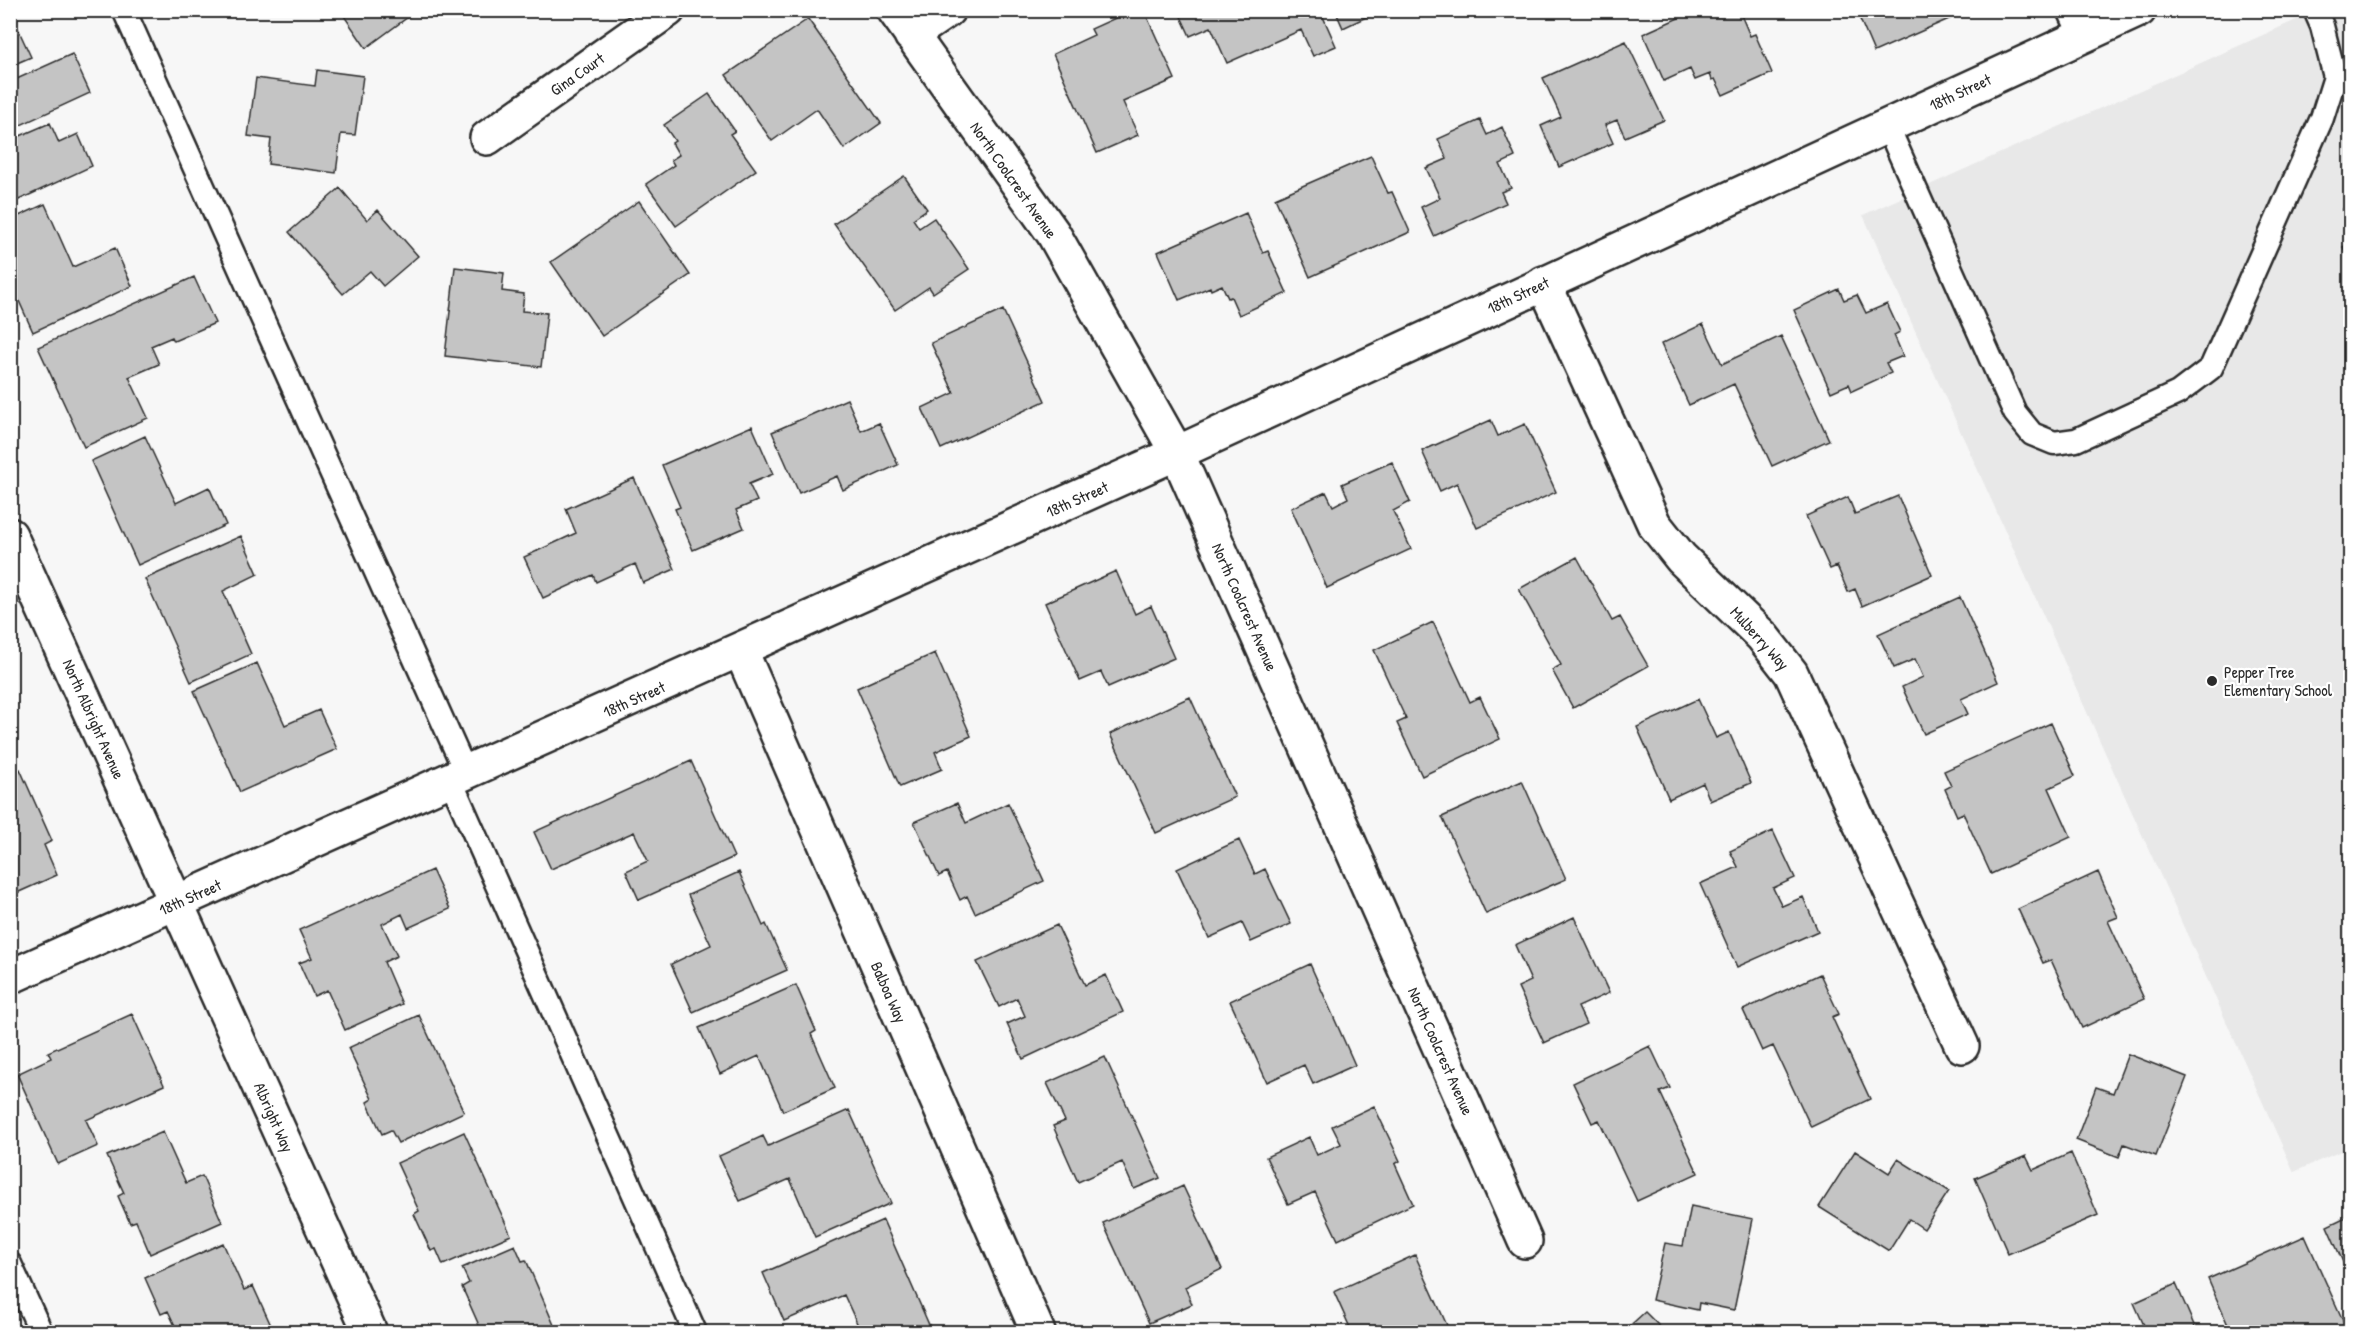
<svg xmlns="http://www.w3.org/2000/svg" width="2361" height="1343" font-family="'Patrick Hand',sans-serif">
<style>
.built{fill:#e8e8e8}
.building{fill:#c4c4c4;stroke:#2b2b2b;stroke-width:1.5}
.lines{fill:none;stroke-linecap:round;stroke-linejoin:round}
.service-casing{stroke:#2b2b2b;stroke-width:27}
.minor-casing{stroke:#2b2b2b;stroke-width:38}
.secondary-casing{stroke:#2b2b2b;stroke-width:38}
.service{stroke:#fff;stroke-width:22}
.minor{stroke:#fff;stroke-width:33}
.secondary{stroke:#fff;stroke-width:33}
.poi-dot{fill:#2b2b2b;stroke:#fff;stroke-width:2}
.labels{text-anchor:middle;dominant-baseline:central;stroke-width:4.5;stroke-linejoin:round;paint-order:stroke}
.street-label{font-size:16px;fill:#2b2b2b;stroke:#fff}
.poi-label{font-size:16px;fill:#2b2b2b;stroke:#fff;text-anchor:start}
</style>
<rect width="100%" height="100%" fill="#f7f7f7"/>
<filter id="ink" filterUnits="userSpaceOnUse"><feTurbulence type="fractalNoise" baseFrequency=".0167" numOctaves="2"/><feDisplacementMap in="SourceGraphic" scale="12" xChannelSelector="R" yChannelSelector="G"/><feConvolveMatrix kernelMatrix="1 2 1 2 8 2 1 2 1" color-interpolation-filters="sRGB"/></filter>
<g filter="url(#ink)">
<path class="built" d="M2316,11H2350V1147L2294,1172L1863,215Z"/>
<path class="building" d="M340,10H416V11L366,48Z
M1133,10H1144L1175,79L1123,102L1138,135L1097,153L1053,54L1094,35L1091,29Z
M1178,10H1303L1305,14L1320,10L1336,46L1313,56L1301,30L1227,63L1211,27L1190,36Z
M1335,10H1381L1343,28Z
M1696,10H1739L1750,36L1755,34L1772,73L1723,95L1715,79L1712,80L1710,74L1695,80L1690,69L1664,81L1643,34Z
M1856,10H1956L1958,15L1874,52Z
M13,18L31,57L10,66V19Z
M808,19L881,123L844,149L817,109L772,141L726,75Z
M1626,41L1664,120L1625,137L1617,120L1605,125L1613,143L1559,167L1541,126L1561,117L1543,78Z
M72,54L90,93L16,127L20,136L50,123L59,143L78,134L92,166L10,204V82Z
M317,70L363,76L355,135L341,134L336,173L268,164L271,139L248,136L256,78L315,86Z
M709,94L735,131L730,134L756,170L676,226L646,184L674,165L671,160L679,155L672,143L675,141L664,125Z
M1480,120L1487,135L1502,127L1515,157L1500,164L1511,188L1501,192L1506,203L1434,236L1421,207L1440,198L1426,168L1447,159L1438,139Z
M1371,156L1388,193L1392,192L1410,232L1310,277L1275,198Z
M904,176L927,209L913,219L919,228L934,218L969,269L933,293L929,287L895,310L834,224Z
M340,188L367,220L378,210L418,256L383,286L370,271L343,294L289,232Z
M639,201L690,275L602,336L551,262Z
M45,204L73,267L115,248L132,286L33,332L10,281V220Z
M2350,205V226L2342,209Z
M1246,213L1263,253L1268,251L1287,293L1239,315L1231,297L1228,298L1222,285L1211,290L1210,287L1179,300L1158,252Z
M2350,244V263L2343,247Z
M455,267L504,273L502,291L524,294L522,311L547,313L541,367L445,356Z
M194,277L215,323L174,341L172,337L151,346L159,364L129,377L148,418L84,447L38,347Z
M1839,289L1844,300L1857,295L1866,313L1887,304L1900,332L1894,335L1903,356L1886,363L1891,373L1852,391L1849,384L1831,392L1794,310Z
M1003,310L1045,401L941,449L922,408L954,393L931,343Z
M1703,324L1722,364L1781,336L1829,440L1772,466L1734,384L1689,405L1661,344Z
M847,399L861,431L879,423L898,465L843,490L837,476L799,493L772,432Z
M1491,420L1498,436L1525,424L1556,492L1477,528L1457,483L1440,491L1422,451Z
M752,426L773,474L749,484L757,501L736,510L744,528L693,550L675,509L680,507L662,465Z
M145,436L176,503L209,487L226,525L138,565L91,461Z
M1392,462L1410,502L1393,511L1411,549L1327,588L1291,508L1326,492L1333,506L1348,498L1342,484Z
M634,478L675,569L643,583L635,564L596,582L593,575L543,598L524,557L576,533L566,509Z
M1898,496L1932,575L1862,606L1855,589L1848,592L1837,566L1830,569L1806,516L1848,497L1855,514Z
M241,536L258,574L223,591L251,654L191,682L145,579Z
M1577,557L1612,621L1620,617L1648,666L1573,708L1552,670L1561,665L1519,589Z
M1116,571L1135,614L1151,606L1174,658L1108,687L1101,672L1080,681L1045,603Z
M1960,597L1998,682L1961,699L1968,714L1924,734L1902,687L1923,677L1915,659L1894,668L1878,634Z
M1433,622L1470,702L1480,697L1500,739L1422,776L1397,723L1406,719L1374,650Z
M935,653L971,736L935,752L942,769L900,787L857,688Z
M257,663L285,725L319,710L337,749L240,792L194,691Z
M1190,697L1235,797L1156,833L1110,734Z
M1698,699L1716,738L1729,732L1751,783L1710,801L1703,783L1669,799L1637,727Z
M2051,723L2075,776L2049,788L2071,837L1991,874L1963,813L1957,816L1945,789L1951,786L1944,771Z
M691,761L734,857L639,900L626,871L648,861L634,832L551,869L534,832Z
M20,769L52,841L44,845L57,875L10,896V774Z
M1522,781L1566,879L1486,914L1442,817Z
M957,803L966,823L1008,803L1044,881L975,913L967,896L960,900L947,872L939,876L914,822Z
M1773,831L1795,878L1773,888L1782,906L1803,897L1818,931L1737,967L1700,884L1738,867L1730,851Z
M1239,840L1255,874L1265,869L1291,924L1251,942L1242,923L1209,938L1177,869Z
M432,870L450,909L408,928L402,914L382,924L397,956L384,962L402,1004L345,1030L327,990L314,996L299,963L312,958L299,930Z
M739,872L763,926L766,924L787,970L693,1012L671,964L711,945L688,895Z
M2098,872L2118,917L2108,921L2144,999L2082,1028L2051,960L2043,963L2018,909Z
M1574,917L1609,993L1578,1007L1586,1024L1544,1043L1518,987L1531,981L1515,945Z
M1057,925L1085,985L1106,975L1123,1012L1023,1059L1007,1024L1025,1016L1017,998L999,1007L977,962Z
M1310,964L1355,1065L1313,1084L1304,1065L1267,1082L1230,1001Z
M1820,974L1839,1014L1832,1017L1870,1099L1811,1127L1773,1046L1762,1051L1743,1010Z
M796,985L816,1031L811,1034L835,1088L783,1111L759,1056L720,1074L699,1028Z
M132,1014L164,1085L86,1120L98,1146L58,1164L17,1074L51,1058L48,1052Z
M419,1015L464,1112L398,1143L391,1130L382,1134L367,1102L372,1099L348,1048Z
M1650,1046L1670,1088L1660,1092L1698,1173L1637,1201L1599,1120L1592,1123L1573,1083Z
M2128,1054L2187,1077L2156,1156L2124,1144L2119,1157L2076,1140L2096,1087L2113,1093Z
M1105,1057L1160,1178L1134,1189L1122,1162L1078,1182L1053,1126L1065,1121L1047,1083Z
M1374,1106L1400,1161L1395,1164L1413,1204L1338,1240L1315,1192L1288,1204L1266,1157L1309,1137L1317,1155L1341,1144L1332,1126Z
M849,1110L891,1203L815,1237L790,1179L740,1201L719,1156L763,1136L768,1146Z
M163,1132L186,1183L202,1176L222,1222L150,1254L136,1221L130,1223L118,1196L124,1193L107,1156Z
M464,1132L511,1235L443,1265L436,1249L431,1251L414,1214L419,1211L397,1163Z
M1855,1151L1889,1173L1898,1159L1949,1191L1924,1229L1909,1219L1889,1251L1819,1207Z
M2071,1153L2098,1215L2008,1254L1975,1178L2026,1156L2033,1170Z
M1183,1186L1222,1269L1185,1287L1192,1304L1149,1323L1103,1223Z
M1691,1206L1753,1219L1734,1310L1699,1303L1698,1310L1652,1300L1665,1243L1683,1246Z
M2350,1215V1278L2327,1226Z
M883,1220L930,1327L917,1332H861L844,1295L784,1321L763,1273Z
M2305,1236L2345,1325L2329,1332H2231L2208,1279Z
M223,1243L244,1290L253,1286L274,1332H178L168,1311L161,1314L145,1278Z
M515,1245L522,1261L526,1260L557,1332H482L462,1287L469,1283L462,1268Z
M1415,1255L1450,1332H1352L1334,1292Z
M2176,1284L2197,1332H2147L2134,1303Z
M1645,1312L1665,1332H1623Z
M1274,1326L1276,1332H1254Z"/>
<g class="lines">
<g class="service-casing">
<path id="service" d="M124,10L466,773
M1887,125L2015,413L2032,434L2054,443L2076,440L2178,393L2211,368L2322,118L2335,77L2322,26L2315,10
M451,781L695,1332
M10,1264L41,1332"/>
</g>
<g class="minor-casing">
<path id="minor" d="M894,10L1053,233L1177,453L1525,1241
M2075,10L2086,34
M911,35L948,10
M487,138L668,10
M1544,283L1654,524L1681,558L1762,636L1791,673L1962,1046
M10,535L370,1332
M741,651L1038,1332"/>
</g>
<g class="secondary-casing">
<path id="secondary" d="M10,977L1177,453L2139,10"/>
</g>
<use href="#service" class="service"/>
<use href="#minor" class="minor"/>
<use href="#secondary" class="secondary"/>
</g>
</g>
<circle class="poi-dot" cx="2212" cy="681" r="6"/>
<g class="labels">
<g class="street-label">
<text transform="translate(577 74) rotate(-35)">Gina Court</text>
<text transform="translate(1960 92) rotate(-25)">18th Street</text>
<text transform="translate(1014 180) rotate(55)">North Coolcrest Avenue</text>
<text transform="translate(1518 295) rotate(-25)">18th Street</text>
<text transform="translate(1077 499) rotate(-24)">18th Street</text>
<text transform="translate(1245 607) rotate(66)">North Coolcrest Avenue</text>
<text transform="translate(1760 638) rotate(48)">Mulberry Way</text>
<text transform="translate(634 699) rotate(-24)">18th Street</text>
<text transform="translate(94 719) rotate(66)">North Albright Avenue</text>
<text transform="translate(190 897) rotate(-24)">18th Street</text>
<text transform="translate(889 992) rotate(66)">Balboa Way</text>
<text transform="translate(1441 1051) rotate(66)">North Coolcrest Avenue</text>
<text transform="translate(274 1117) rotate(66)">Albright Way</text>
</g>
<g class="poi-label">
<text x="2224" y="672">Pepper Tree<tspan x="2224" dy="18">Elementary School</tspan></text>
</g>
</g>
<rect width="2361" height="1343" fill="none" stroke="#fff" stroke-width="36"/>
<rect x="18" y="18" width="2325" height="1307" fill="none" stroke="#2b2b2b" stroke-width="2" filter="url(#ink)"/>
</svg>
